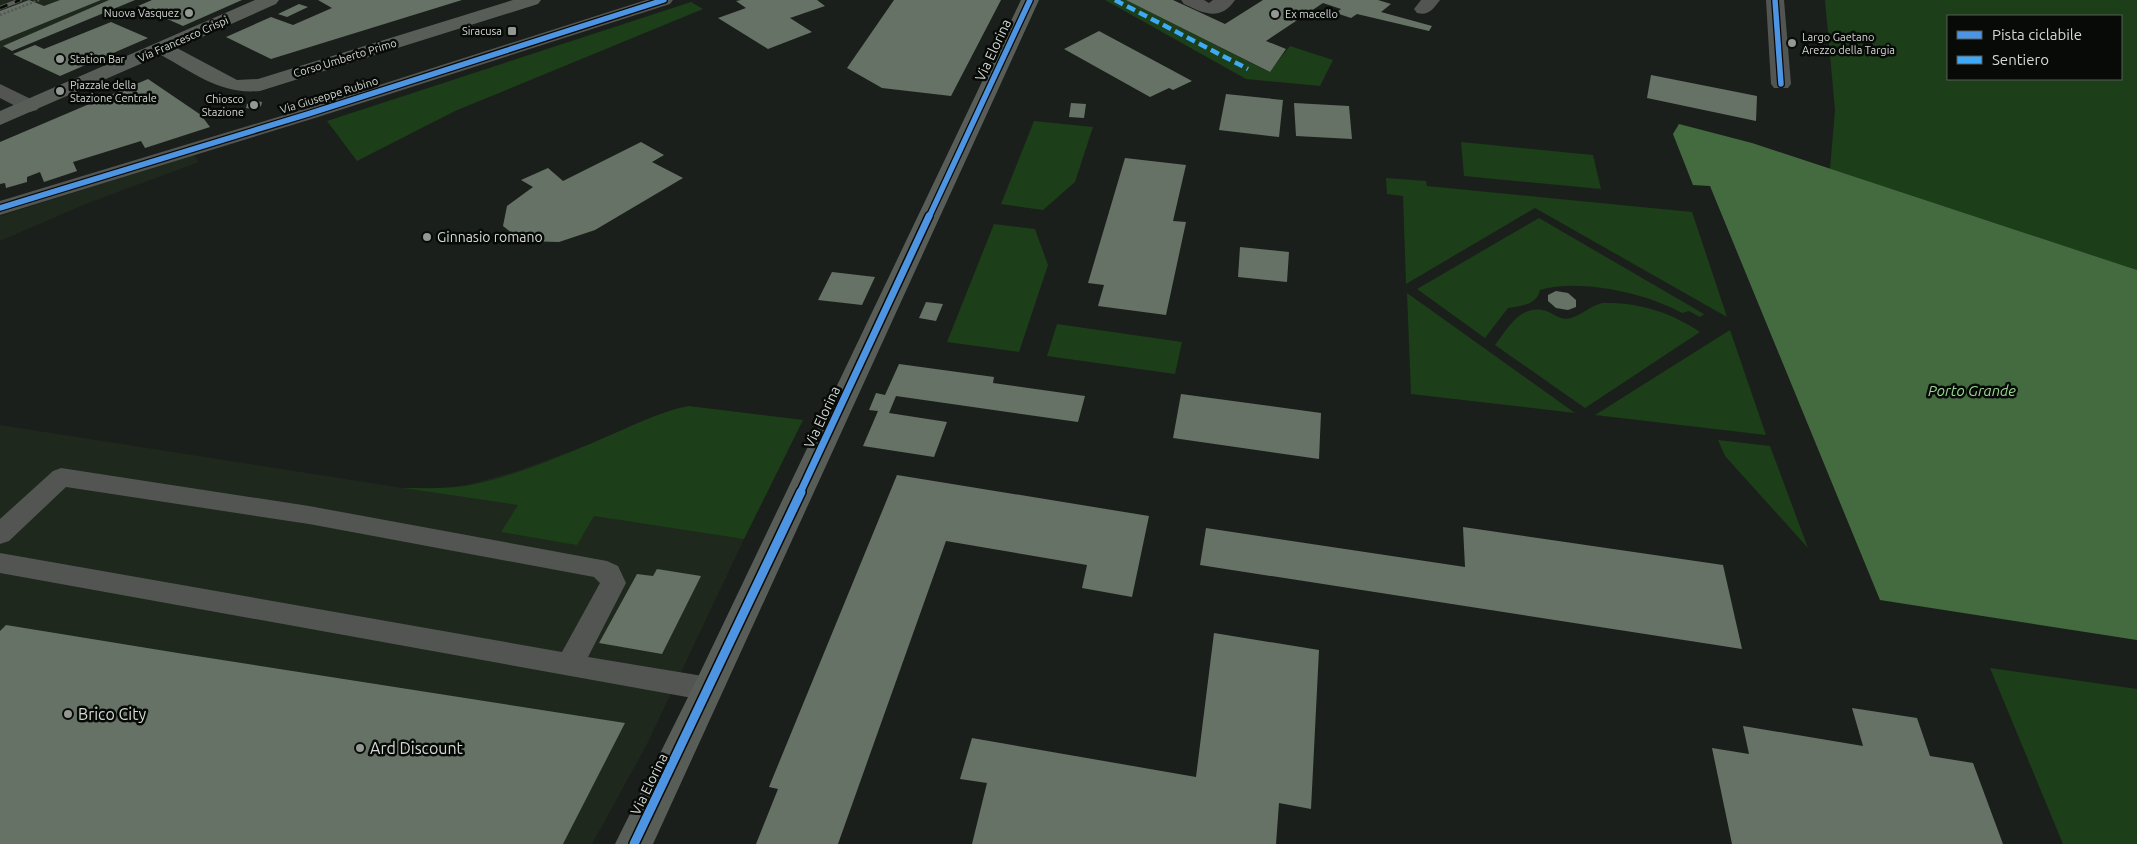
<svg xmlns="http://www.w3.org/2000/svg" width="2137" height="844" font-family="Ubuntu,sans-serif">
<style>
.built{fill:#1e281c}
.green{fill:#1c3e18;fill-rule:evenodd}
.water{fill:#446b3f}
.building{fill:#677266}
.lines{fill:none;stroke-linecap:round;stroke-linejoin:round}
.path{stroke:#545754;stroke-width:2.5;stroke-dasharray:2 2;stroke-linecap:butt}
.service{fill:#525552;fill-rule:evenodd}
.minor{fill:#525552;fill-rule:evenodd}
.secondary{fill:#585d57;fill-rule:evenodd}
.rail-casing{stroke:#5c5e5c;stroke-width:4}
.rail{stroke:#070a07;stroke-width:2.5;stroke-dasharray:8;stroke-linecap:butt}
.quiet{stroke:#3fa9f5;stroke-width:4.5;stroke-dasharray:9 4.5;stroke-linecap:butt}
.cycleway-far2-casing{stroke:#070a07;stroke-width:8}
.cycleway-far1-casing{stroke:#070a07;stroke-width:10}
.cycleway-casing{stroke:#070a07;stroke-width:12}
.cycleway-far2{stroke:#4d94e3;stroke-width:5.5}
.cycleway-far1{stroke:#4d94e3;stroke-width:7}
.cycleway{stroke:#4d94e3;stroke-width:9}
.poi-dot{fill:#949893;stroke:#070a07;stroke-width:2}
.labels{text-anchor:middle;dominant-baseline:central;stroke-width:5;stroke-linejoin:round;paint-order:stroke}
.far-poi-label{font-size:11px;fill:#d5d9d4;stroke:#070a07;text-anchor:start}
.far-street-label{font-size:11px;fill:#d5d9d4;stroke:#070a07}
.street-label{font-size:14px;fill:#d5d9d4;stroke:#070a07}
.poi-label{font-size:14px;fill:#d5d9d4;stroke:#070a07;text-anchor:start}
.water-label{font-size:15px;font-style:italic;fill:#9ad992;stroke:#070a07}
.near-poi-label{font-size:16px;fill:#d5d9d4;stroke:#070a07;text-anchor:start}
</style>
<rect width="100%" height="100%" fill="#1b1f1b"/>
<path class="built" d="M0,0H136L12,51L5,47L0,49Z
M194,155L199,162L88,203L0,241V216Z
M688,406L803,420L744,539L647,744L592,844H0V425L403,488H440L467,485L517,471L595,442L674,409Z"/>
<path class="green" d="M1105,0H1126L1269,72L1290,46L1333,60L1320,86L1246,79Z
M1825,0H2137V270L1830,169L1835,110ZM1948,16H2121V79H1948Z
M691,2L703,9L455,111L357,161L327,121Z
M1034,121L1093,127L1075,182L1043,210L1001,204Z
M1461,142L1593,155L1601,189L1464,176Z
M1386,178L1426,181L1427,186L1692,212L1727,317L1535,208L1406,284L1403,196L1387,194Z
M1539,218L1704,314L1700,317L1689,311L1682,313C1647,293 1579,278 1540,290C1536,306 1522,305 1508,308L1485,338L1417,289Z
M994,224L1035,229L1048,265L1019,352L947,342Z
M1407,293L1575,413L1411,394Z
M1602,303C1639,302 1670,312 1700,332L1585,408L1495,345C1508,328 1521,303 1546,311C1555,314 1560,321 1571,318C1582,315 1590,306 1602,303Z
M1057,324L1182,342L1175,374L1047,356Z
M1730,330L1766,435L1595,415Z
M688,406L803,420L744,539L594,516L577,545L501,532L518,505L403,488C424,488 444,489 465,486C503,480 563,456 599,440C628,428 658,412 688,406Z
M1718,440L1770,446L1808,548L1725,456Z
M1990,668L2137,689V844H2063Z"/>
<path class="water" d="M1679,124L1752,143L2137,270V640L1880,600L1710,186L1693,185L1673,134Z"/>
<path class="building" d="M29,0L44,6L60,0H101L0,41V11Z
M109,0H135L12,51L3,46Z
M152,0H242L183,26L138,6Z
M318,0H462L271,59L226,37L271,17L293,25L332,8Z
M741,0H817L825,6L790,18L812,32L768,49L718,18L746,8L736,1Z
M894,0H1001L951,96L882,88L847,68Z
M1126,0H1173L1225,24L1263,0H1378L1391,4L1381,12L1432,26L1429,31L1357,14L1351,18L1336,13L1341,9L1323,3L1266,41L1286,49L1270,72Z
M299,4L308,7L287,17L278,14Z
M111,22L148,38L60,76L13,54L35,45L44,49Z
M1099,31L1192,81L1173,90L1169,88L1150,97L1064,49Z
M1651,75L1757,96L1756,121L1647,98Z
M148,79L201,115L210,127L145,148L141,141L73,162L77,171L44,182L40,172L27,177V182L6,188L5,183L0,184V142Z
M1226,94L1283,100L1279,137L1219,130Z
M256,101L262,102L261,106L252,109L246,108L247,104Z
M1071,103L1086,104L1084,118L1069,117Z
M1294,103L1349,106L1352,139L1296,136Z
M641,142L664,155L652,162L683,178L595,230L559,242L522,241L503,226L507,206L533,187L521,180L548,168L563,181Z
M1125,158L1186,165L1173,221L1186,222L1166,315L1098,306L1104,285L1088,283Z
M1240,247L1289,252L1287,282L1238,277Z
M832,272L875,277L862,305L818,300Z
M1556,291L1568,293L1576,300V307L1568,310L1556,308L1548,301V295Z
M926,302L943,304L936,321L919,318Z
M899,364L994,377L993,383L1085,396L1078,422L896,396L889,413L947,422L934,457L863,446L878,411L869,410L876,393L885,395Z
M1181,394L1321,413L1319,459L1173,438Z
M897,475L1149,516L1132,597L1082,588L1087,565L946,541L838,844H756L778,789L769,787Z
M1463,527L1723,565L1742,649L1200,565L1206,528L1465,567Z
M657,569L701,576L662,654L599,643L637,574L653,576Z
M6,625L184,654L625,723L563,844H0V631Z
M1214,633L1319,650L1311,809L1279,803L1276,844H972L987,783L960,779L972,738L1196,777Z
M1852,708L1917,718L1930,756L1973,763L2003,844H1732L1712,748L1749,754L1743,726L1863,746Z"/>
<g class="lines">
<path class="path" d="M0,15L39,0"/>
<path class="service" d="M61,468L309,506L607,561L618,566L626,583L588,657L709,677L719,680L723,689L719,698L709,701L0,573V553L562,652L600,583L594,577L309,524L66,487L9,541L0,544V519L53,471Z"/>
<path class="minor" d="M646,0H673L670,4L315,118L0,215V201L301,110Z
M1181,0H1204L1209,3L1213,0H1235C1220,22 1203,13 1184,4Z
M1421,0H1440C1433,9 1429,16 1417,13L1414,9Z
M1766,0H1784L1791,84L1788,88H1774L1771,84Z
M0,84L37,102L40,106L37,110L30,112L23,110L0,98Z"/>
<path class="secondary" d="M255,0H279L276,4L177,48L237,80L258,79L513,0H541L538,4L260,91C221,95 194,73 161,55L0,125V111Z
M1021,0H1039L653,844H615L697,679Z"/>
<g class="rail-casing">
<path id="rail" d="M0,8L20,0"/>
</g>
<use href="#rail" class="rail"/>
<path class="quiet" d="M1115,0L1248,69"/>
<g class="cycleway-far2-casing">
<path id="cycleway-far2" d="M1775,0L1781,84
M0,208L308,114L664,0
M929,217L1030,0"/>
</g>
<g class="cycleway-far1-casing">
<path id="cycleway-far1" d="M800,493L929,216"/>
</g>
<g class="cycleway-casing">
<path id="cycleway" d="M634,844L801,492"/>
</g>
<use href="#cycleway-far2" class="cycleway-far2"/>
<use href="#cycleway-far1" class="cycleway-far1"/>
<use href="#cycleway" class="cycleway"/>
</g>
<g class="poi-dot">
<circle cx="189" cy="13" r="5"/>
<circle cx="1275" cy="14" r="5"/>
<rect x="507" y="26" width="10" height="10" rx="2.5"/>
<circle cx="1792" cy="43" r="5"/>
<circle cx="60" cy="59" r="5"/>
<circle cx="60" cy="91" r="5"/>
<circle cx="254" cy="105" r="5"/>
<circle cx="427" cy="237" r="5"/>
<circle cx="68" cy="714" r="5"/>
<circle cx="360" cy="748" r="5"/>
</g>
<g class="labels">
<g class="far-poi-label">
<text x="179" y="13" text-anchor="end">Nuova Vasquez</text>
<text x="1285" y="14">Ex macello</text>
<text x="502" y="31" text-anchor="end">Siracusa</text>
<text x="1802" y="37">Largo Gaetano<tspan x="1802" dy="13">Arezzo della Targia</tspan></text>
<text x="70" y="59">Station Bar</text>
<text x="70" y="85">Piazzale della<tspan x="70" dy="13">Stazione Centrale</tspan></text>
<text x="244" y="99" text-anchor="end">Chiosco<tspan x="244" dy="13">Stazione</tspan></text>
</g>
<g class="far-street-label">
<text transform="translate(183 39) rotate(-24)">Via Francesco Crispi</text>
<text transform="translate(345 58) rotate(-17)">Corso Umberto Primo</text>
<text transform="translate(329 95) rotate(-17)">Via Giuseppe Rubino</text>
</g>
<g class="street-label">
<text transform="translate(993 50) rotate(-65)">Via Elorina</text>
<text transform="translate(822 417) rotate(-65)">Via Elorina</text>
<text transform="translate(649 784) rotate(-64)">Via Elorina</text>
</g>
<g class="poi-label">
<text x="437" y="237">Ginnasio romano</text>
</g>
<g class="water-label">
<text x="1972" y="390">Porto Grande</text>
</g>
<g class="near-poi-label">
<text x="78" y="714">Brico City</text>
<text x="370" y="748">Ard Discount</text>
</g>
</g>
<rect x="1947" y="15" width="175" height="65" fill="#070a07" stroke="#595d59"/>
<rect x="1957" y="31" width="25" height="8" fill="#4d94e3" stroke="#595d59"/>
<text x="1992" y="40" font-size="15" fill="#d5d9d4">Pista ciclabile</text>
<rect x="1957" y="56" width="25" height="8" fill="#3fa9f5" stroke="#595d59"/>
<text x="1992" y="65" font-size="15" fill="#d5d9d4">Sentiero</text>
</svg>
